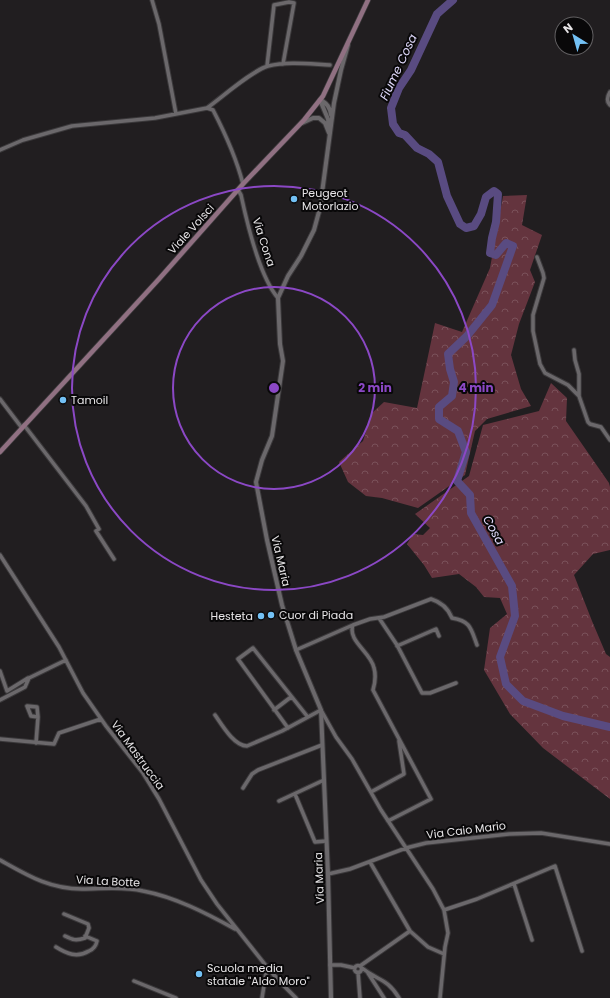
<svg xmlns="http://www.w3.org/2000/svg" width="610" height="998" font-family="Poppins,sans-serif">
<style>
.forest{fill:url(#forest-crowns)}
.lines{fill:none;stroke-linecap:round;stroke-linejoin:round}
.river{stroke:#594b81;stroke-width:8}
.minor-casing{stroke:#3b393b;stroke-width:5.5}
.tertiary-casing{stroke:#3b393b;stroke-width:6}
.secondary-casing{stroke:#3b393b;stroke-width:6}
.minor{stroke:#6b686b;stroke-width:3.5}
.tertiary{stroke:#6b686b;stroke-width:4}
.secondary{stroke:#907082;stroke-width:4.5}
.ring{fill:none;stroke:#8b48c5;stroke-width:2}
.poi-dot{fill:#73c1f5;stroke:#090809;stroke-width:1.5}
.labels{text-anchor:middle;dominant-baseline:central;stroke-width:4;stroke-linejoin:round;paint-order:stroke}
.poi-label{font-size:11px;fill:#e7e5e7;stroke:#090809;text-anchor:start}
.street-label{font-size:11px;fill:#e7e5e7;stroke:#090809}
.water-label{font-size:12px;font-style:italic;fill:#e0dafc;stroke:#090809}
.centre{fill:#8b48c5;stroke:#090809;stroke-width:2}
.ring-label{font-size:12px;text-anchor:middle;font-weight:bold;fill:#8b48c5;stroke:#090809;stroke-width:4;stroke-linejoin:round;paint-order:stroke}
</style>
<defs>
<pattern id="forest-crowns" width="20" height="18" patternUnits="userSpaceOnUse"><rect width="20" height="18" fill="#64343e"/><path d="M2 6a3 3 0 1 1 6 0M12 15a3 3 0 1 1 6 0" fill="none" stroke="#7a515a"/></pattern>
</defs>
<rect width="100%" height="100%" fill="#211e20"/>
<path class="forest" d="M527,195L522,225L542,235L530,270L535,282L519,324L511,355L521,389L531,406L487,419L475,431L465,475L418,508L382,498L366,496L348,482L339,462L363,441L372,413L384,402L417,408L435,323L462,332L490,268L503,196Z
M551,383L567,398L566,421L609,483L610,487V550L593,554L574,575L592,621L606,654L610,657V799L543,748L510,714L484,670L490,628L507,614L500,598L484,597L476,587L459,574L432,578L424,565L407,544L413,534L423,535L430,528L415,514L469,476L483,425L539,411Z"/>
<g class="lines">
<path class="river" d="M453,0L437,14L411,70L399,88L391,108L393,124L399,133L405,135L417,148L429,154L438,162L447,196L460,224L466,228L474,226L481,214L486,197L494,191L498,194L496,222L492,238L490,253L496,255L506,243L513,246L492,305L467,336L448,354L450,369L454,382L452,396L439,407V419L458,431L466,452L457,481L470,495L471,513L512,586L515,616L500,657L506,684L523,701L563,716L610,727"/>
<g class="minor-casing">
<path id="minor" d="M152,0L159,24L176,114
M267,66L274,5L289,2L294,3L283,64
M610,92C607,97 606,101 610,105
M207,108C221,98 253,70 268,66C288,61 310,64 330,65
M0,150L23,140L72,126L155,118L207,108L213,110C226,135 236,157 243,184
M238,190L241,195C247,223 259,276 278,298
M537,257L543,273L544,278L533,315V331L540,364L545,373L568,385L579,396L588,422L590,424L601,427L610,440
M574,350L575,360L579,374V396
M0,399L22,428
M24,425L86,506L99,529L96,531L114,559
M0,555L59,647L83,693L106,726L143,773L159,799L201,880L217,904L267,967L281,983L296,998
M379,618L397,645L422,693H430L456,683
M397,646L436,629L439,636
M296,650L353,625
M0,671L7,691L28,678
M0,700L25,687L29,678L66,660
M274,710L291,697
M215,715C222,725 234,746 247,746L282,731L321,710L336,737L352,759L381,810L433,889L444,910L448,933L445,947L440,998
M288,728L238,659L253,648L307,716
M0,739L54,744L59,733L101,719
M36,743L38,717L31,716L27,706L37,707L38,717
M243,788L252,774L258,770L322,745
M371,792L404,774L399,741
M295,794L315,842L326,841
M279,801L324,780
M388,821L431,799L373,690C375,683 376,675 374,668C371,652 347,641 353,625L370,619L384,617L431,599C441,602 448,608 452,618C471,621 471,629 477,645
M0,860C27,875 49,889 82,889C102,889 123,886 143,891C175,897 206,913 235,929
M370,862L410,931L428,947L444,954
M328,874L350,869L406,848L426,843L509,834L541,833L610,844
M514,884L532,940
M444,910L477,899L555,866L582,951
M64,914L88,924L89,928L85,938C76,941 73,940 65,936
M56,947C67,954 77,958 89,951C94,949 96,946 97,941L85,936
M330,965H341L355,968
M354.5 969a3.5 3.5 0 1 1 7 0a3.5 3.5 0 1 1-7 0Z
M360,966L410,931
M362,968C378,981 387,978 399,998
M358,972L360,998
M368,973L384,998
M134,981L176,998
M262,998L267,967"/>
</g>
<g class="tertiary-casing">
<path id="tertiary" d="M320,100L328,119L329,127
M321,100C327,104 330,107 331,115
M302,123L313,118H319L325,123L329,133
M331,998L328,874L321,710L296,650L282,605L267,540L256,482L262,460L272,436L283,361L280,344L278,298L288,276L301,256L314,230L320,208L334,103L341,70L348,45"/>
</g>
<g class="secondary-casing">
<path id="secondary" d="M0,452L159,279L243,184L304,120L323,96L368,0"/>
</g>
<use href="#minor" class="minor"/>
<use href="#tertiary" class="tertiary"/>
<use href="#secondary" class="secondary"/>
</g>
<g class="ring">
<circle cx="274" cy="388" r="101"/>
<circle cx="274" cy="388" r="202"/>
</g>
<g class="poi-dot">
<circle cx="294" cy="199" r="4"/>
<circle cx="63" cy="400" r="4"/>
<circle cx="271" cy="615" r="4"/>
<circle cx="261" cy="616" r="4"/>
<circle cx="199" cy="974" r="4"/>
</g>
<g class="labels">
<g class="poi-label">
<text x="302" y="193">Peugeot<tspan x="302" dy="13">Motorlazio</tspan></text>
<text x="71" y="400">Tamoil</text>
<text x="279" y="615">Cuor di Piada</text>
<text x="253" y="616" text-anchor="end">Hesteta</text>
<text x="207" y="968">Scuola media<tspan x="207" dy="13">statale "Aldo Moro"</tspan></text>
</g>
<g class="street-label">
<text transform="translate(191 229) rotate(-48)">Viale Volsci</text>
<text transform="translate(264 242) rotate(72)">Via Cona</text>
<text transform="translate(281 561) rotate(77)">Via Maria</text>
<text transform="translate(138 755) rotate(54)">Via Mastruccia</text>
<text transform="translate(466 830) rotate(-7)">Via Caio Mario</text>
<text transform="translate(319 878) rotate(-92)">Via Maria</text>
<text transform="translate(108 881) rotate(3)">Via La Botte</text>
</g>
<g class="water-label">
<text transform="translate(398 67) rotate(-65)">Fiume Cosa</text>
<text transform="translate(494 530) rotate(61)">Cosa</text>
</g>
</g>
<circle cx="274" cy="388" r="6" class="centre"/>
<g class="ring-label">
<text x="375" y="392">2 min</text>
<text x="476" y="392">4 min</text>
</g>
<g transform="translate(574 36) rotate(323)"><circle r="19" fill="#090809" stroke="#626062"/>
<path d="M0-3L7 15L0 10L-7 15Z" fill="#73c1f5"/>
<text y="-6" font-size="11" font-weight="bold" text-anchor="middle" fill="#e7e5e7">N</text>
</g>
</svg>
